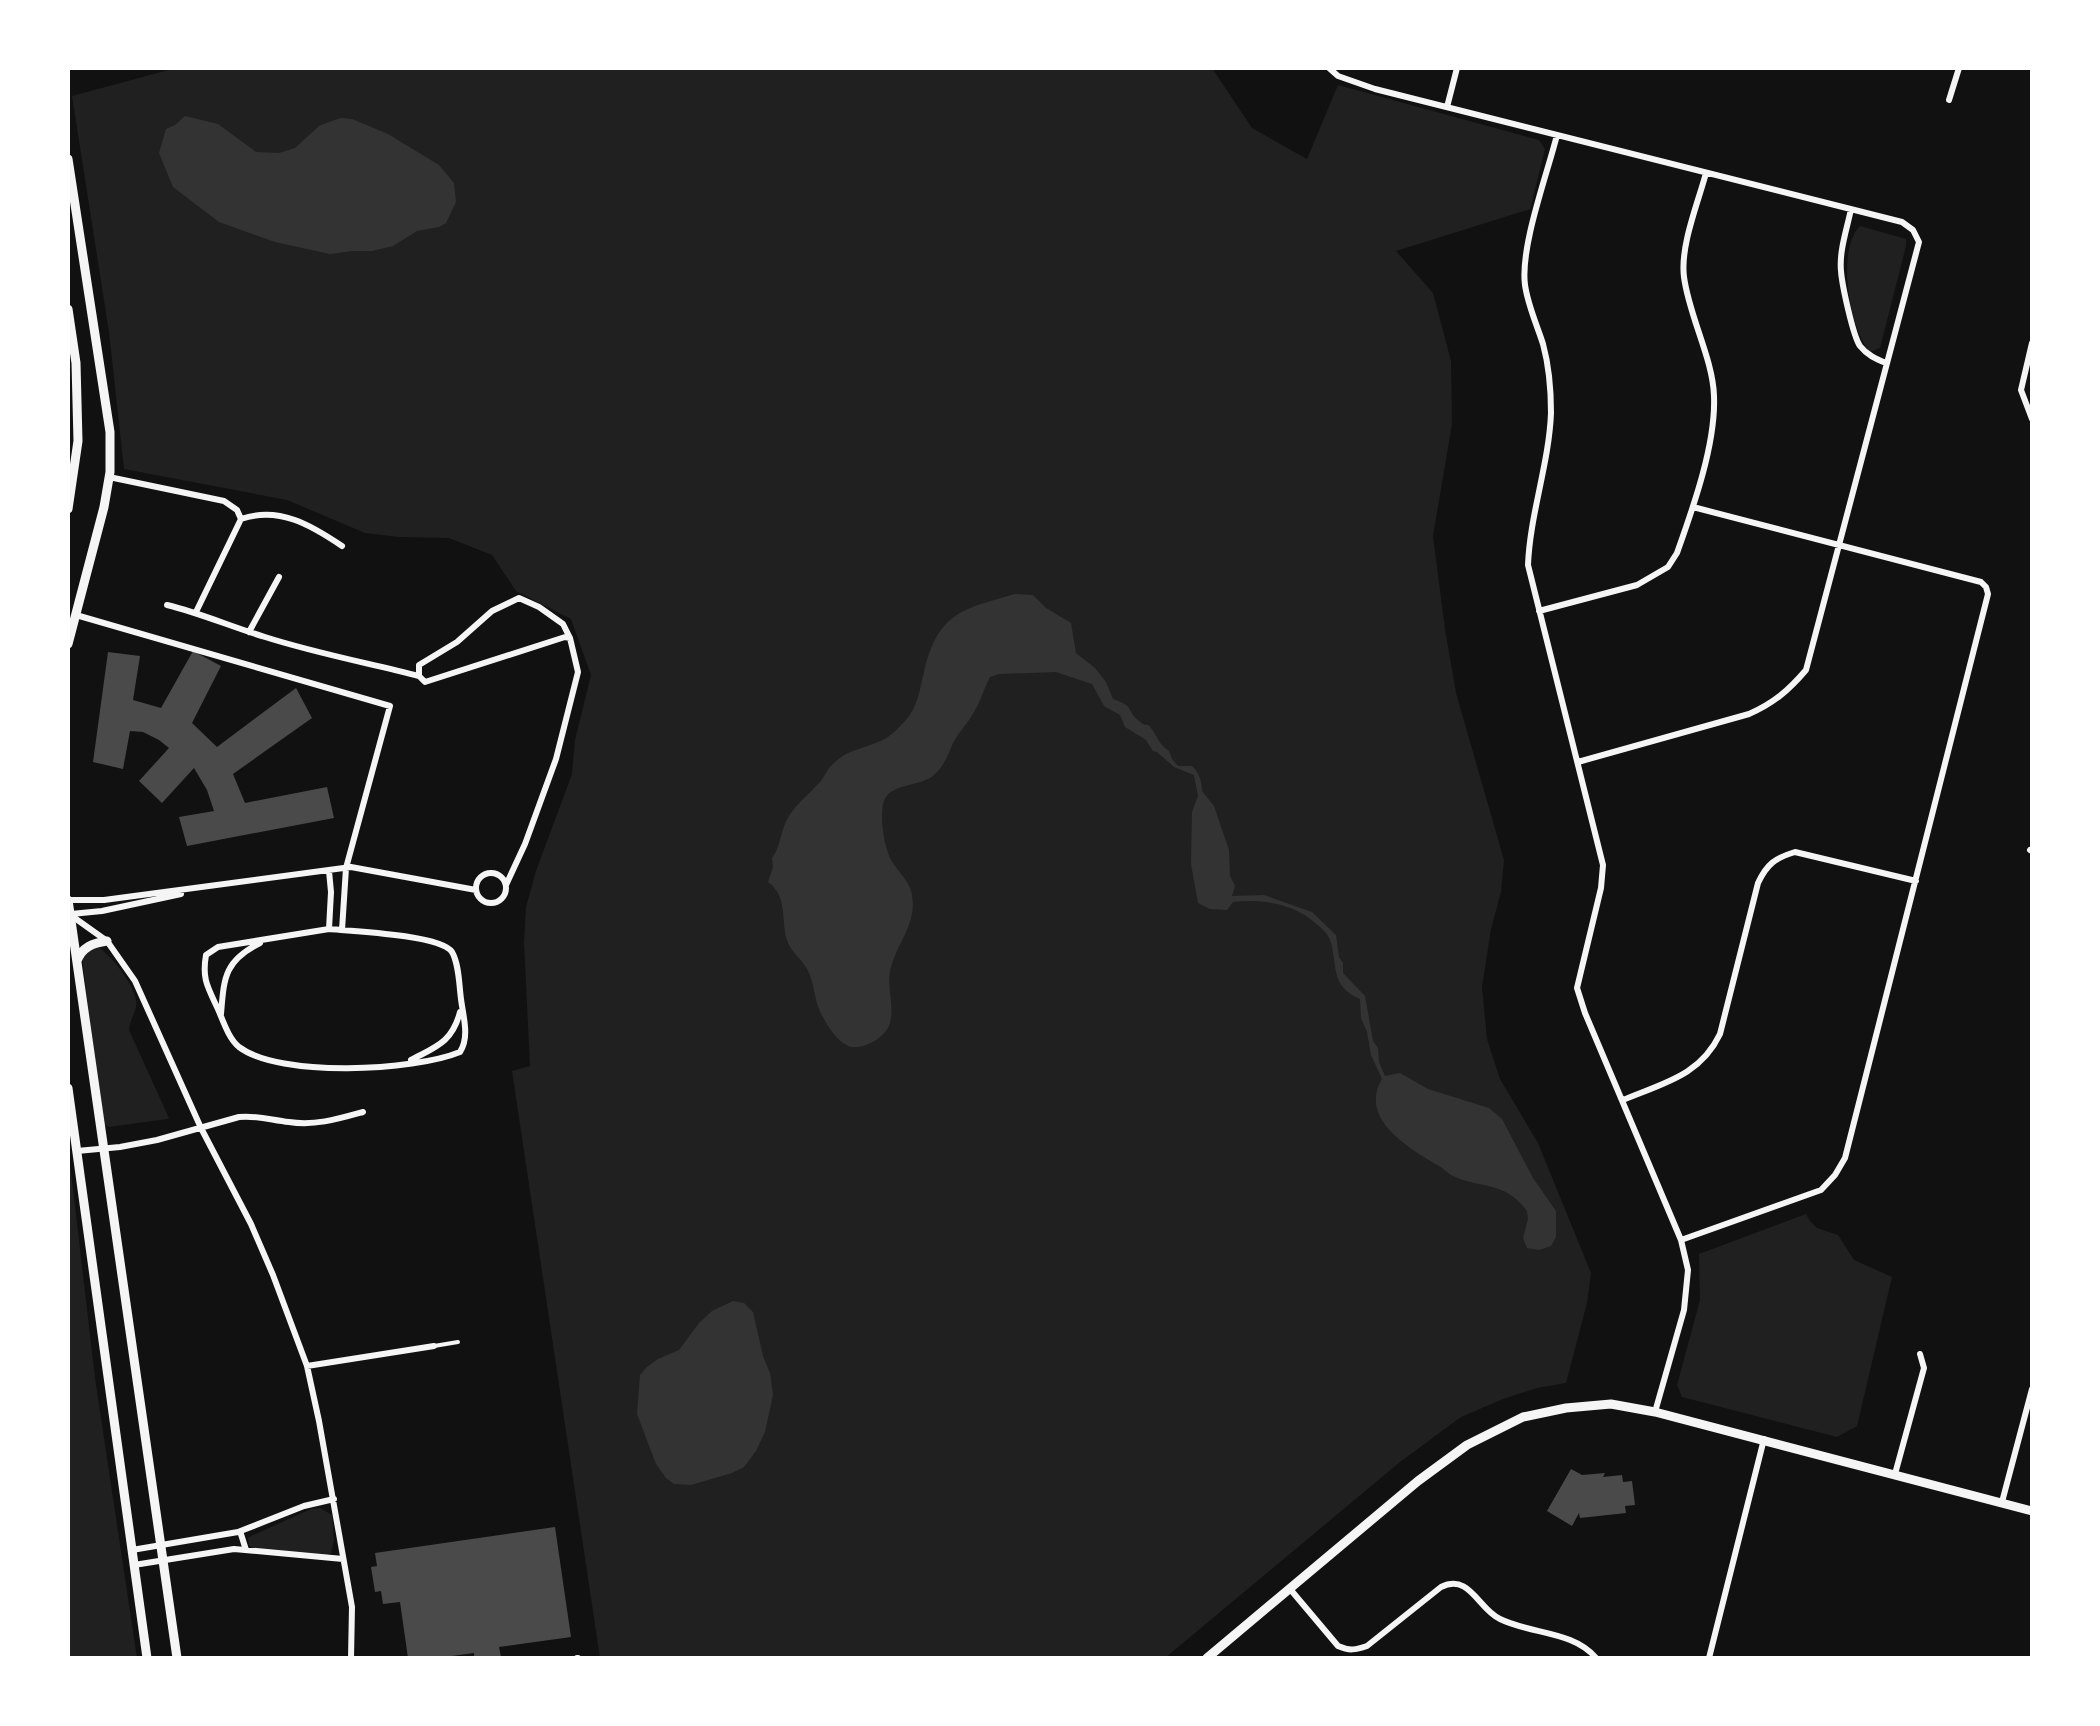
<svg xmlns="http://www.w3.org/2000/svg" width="2100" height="1726" font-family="'Crimson Pro',serif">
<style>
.green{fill:#202020}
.water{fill:#333}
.building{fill:#4a4a4a}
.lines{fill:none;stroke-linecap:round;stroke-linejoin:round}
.service{stroke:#f5f5f5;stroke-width:4}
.minor{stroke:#f5f5f5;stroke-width:6}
.tertiary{stroke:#f5f5f5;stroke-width:9}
.secondary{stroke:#f5f5f5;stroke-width:9}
</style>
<rect width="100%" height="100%" fill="#111"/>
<path class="green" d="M176,68H1212L1252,128L1307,159L1338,85L1539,140L1545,149L1530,209L1396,251L1433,293L1451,361L1452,424L1433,536L1445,629L1456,693L1504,860L1501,892L1491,929L1482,987L1487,1039L1500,1079L1538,1143L1591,1273L1587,1303L1566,1383L1537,1388L1503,1399L1461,1417L1400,1462L1165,1658H600L512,1071L530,1066L524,943L526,907L536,871L572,774L575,740L591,675L571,619L516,591L492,555L449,538L399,537L365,533L287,500L124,469L109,332L72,96Z
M1860,226L1906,239V246L1880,348L1870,352C1849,329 1836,249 1860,226Z
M92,943C107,950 140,988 136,1007C134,1016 130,1020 129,1030L169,1118L167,1119L109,1127L102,1124L83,964V950Z
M68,1146L95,1378L137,1658H68Z
M1806,1214L1810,1221L1817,1228L1838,1235L1854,1260L1892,1277L1857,1426L1837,1437L1682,1397L1677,1385L1700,1300L1699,1254Z
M320,1508L332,1515L334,1540L331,1553L327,1555L253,1549L249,1545L248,1538L251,1536L311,1509Z"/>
<path class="water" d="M185,116L218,124L256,152L279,153L295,148L319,126L329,122L341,118L352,119L388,134L439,165L454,183L456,202L446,223L439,227L417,231L393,246L372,251H353L330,254L275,242L219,222L173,187L159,153L166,129L175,125Z
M1015,594L1033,595L1046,608L1071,623L1076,653L1095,668L1106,682L1113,699C1136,707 1125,709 1139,721C1149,730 1145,719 1153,731C1159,740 1160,745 1169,751L1172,759L1178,766H1192C1199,772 1202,782 1202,791L1214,806L1229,850L1230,876L1235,886L1232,896L1264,895L1312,912L1336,935L1339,957L1343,963V973L1365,996L1373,1041L1378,1048L1379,1062L1385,1076L1400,1073L1428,1089L1489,1108L1502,1119L1533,1178L1556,1211V1237L1551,1246L1539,1250L1527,1248L1523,1238L1528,1219L1527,1211C1505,1180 1478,1189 1451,1175C1446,1172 1443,1168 1439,1166C1409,1148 1358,1119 1382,1079L1371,1055L1367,1032L1361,1018L1360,999C1329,986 1338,963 1330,940C1327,932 1320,927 1314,922C1293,903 1261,899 1233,902L1227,910L1210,909L1198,903L1191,864L1192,812L1198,796L1194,775L1174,767L1157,752L1153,751L1146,740L1125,727L1120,715L1104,706L1092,684L1056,672L999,674L990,677C984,688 981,701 974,712C968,723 959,732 953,743C948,755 944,766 934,775C919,788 888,782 883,804C880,819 884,850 893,863C900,874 910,882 912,895C917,923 898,942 891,967C885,986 897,1010 888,1028C882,1038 868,1046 858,1047C843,1050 830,1030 824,1019C813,1002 816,985 807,969C802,960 794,954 789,945C779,923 790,898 768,882L773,867L772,858C781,847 780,830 789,816C797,803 810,793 820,782C825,776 827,769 833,764C848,748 870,748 888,737C894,733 900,726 905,721C918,707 919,691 924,672C938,612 963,609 1015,594Z
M733,1301L744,1303L753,1312L763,1356L770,1373L773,1395L765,1432L756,1451L744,1467L732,1473L691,1485L674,1484L666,1478L656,1464L637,1414L640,1375L647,1367L658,1359L679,1350L699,1323L712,1311Z"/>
<path class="building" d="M193,651L221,666L192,723L217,747L296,688L312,718L233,774L245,803L327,787L334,818L187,846L179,817L214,811L207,790L194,768L162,803L139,781L169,748L159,740L143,732L130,731L123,769L93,762L108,652L140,656L133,700L161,708Z
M1571,1469L1582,1475L1605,1473L1603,1477L1622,1475L1623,1482L1632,1481L1635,1505L1625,1506L1626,1513L1580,1518L1579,1513L1572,1526L1547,1511Z
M555,1527L571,1637L499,1647L501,1657L490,1658H474V1653L437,1658H408L400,1602L383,1604L381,1591L375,1592L371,1567L377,1566L375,1553Z"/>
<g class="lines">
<path class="service" d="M434,1346L458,1342"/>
<path class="minor" d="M1329,68L1338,76L1375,89L1902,222L1913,230L1919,242L1806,670C1789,690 1774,703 1749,714L1578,762
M1949,100L1959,68
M1447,107L1457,68
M1557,135C1547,175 1520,247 1525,285C1528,306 1537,325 1543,344C1549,366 1551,390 1551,413C1549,464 1530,514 1528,565L1603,865L1601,888L1577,988L1585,1013L1681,1240L1688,1270L1684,1310L1655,1412
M1851,209C1847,229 1839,251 1841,271C1842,285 1853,336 1860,346C1867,355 1876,359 1886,363
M2032,343L2021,390L2032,419
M109,477L224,501L237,510L241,519
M167,605C200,613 232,627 265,637C315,653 368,663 419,676
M1539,611L1637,585L1668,567L1677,553C1693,508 1716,444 1714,396C1713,359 1689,316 1684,277C1680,246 1698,203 1706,173
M196,612L241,519C279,506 311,525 342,546
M76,615L390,706L346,868L342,930
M249,632L279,577
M2030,850L2032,851
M329,871L331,892L329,929
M476 888a15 15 0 1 1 30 0a15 15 0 1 1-30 0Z
M506,885L525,844L556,759L578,672L570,638L563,624L539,607L519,598L492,611L457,642L419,665V676L425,682L565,637L570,638
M68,900H104L351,867L476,890
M69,914L107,941L135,981L201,1128L251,1224L273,1275L307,1366L319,1421L352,1607L351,1658
M71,914L102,911L181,894
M329,929C352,931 441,935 452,952C459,964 459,984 461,999C463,1016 470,1037 460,1052C414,1071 280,1078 239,1047C228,1038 223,1020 217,1007C207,986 202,978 206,955L218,947Z
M221,1014C224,978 224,961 260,943
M411,1060C435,1047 452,1043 460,1012
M1623,1100C1663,1083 1700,1076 1720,1034L1758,883C1767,864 1775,858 1795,852L1916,881
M77,1151L120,1147L157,1140L239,1117C256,1115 271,1120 289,1122C315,1126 338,1119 363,1112
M1681,1240L1821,1190L1835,1175L1845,1158L1988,594L1986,587L1981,582L1693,507
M307,1366L434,1346
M1895,1474L1924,1368L1920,1354
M2002,1502L2032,1389
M240,1531L246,1550
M132,1550L238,1532L304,1506L334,1499
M134,1565L234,1549L343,1559
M1290,1589L1338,1646C1349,1651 1356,1650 1367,1646L1441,1587C1470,1573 1478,1609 1500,1619C1530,1634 1574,1631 1596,1658
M577,1658H578
M1709,1658L1764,1439"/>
<path class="tertiary" d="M1207,1658L1418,1481L1467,1445L1523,1417L1566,1408L1611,1404L1655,1412L2032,1511"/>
<path class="secondary" d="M68,159L110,432V472L104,507L68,644
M68,309L76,363L78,441L68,509
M68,900L177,1658
M77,961C82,947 93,943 107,941
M68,1088L147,1658"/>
</g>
<rect width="2100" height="1726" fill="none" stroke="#ffffff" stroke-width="140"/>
</svg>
